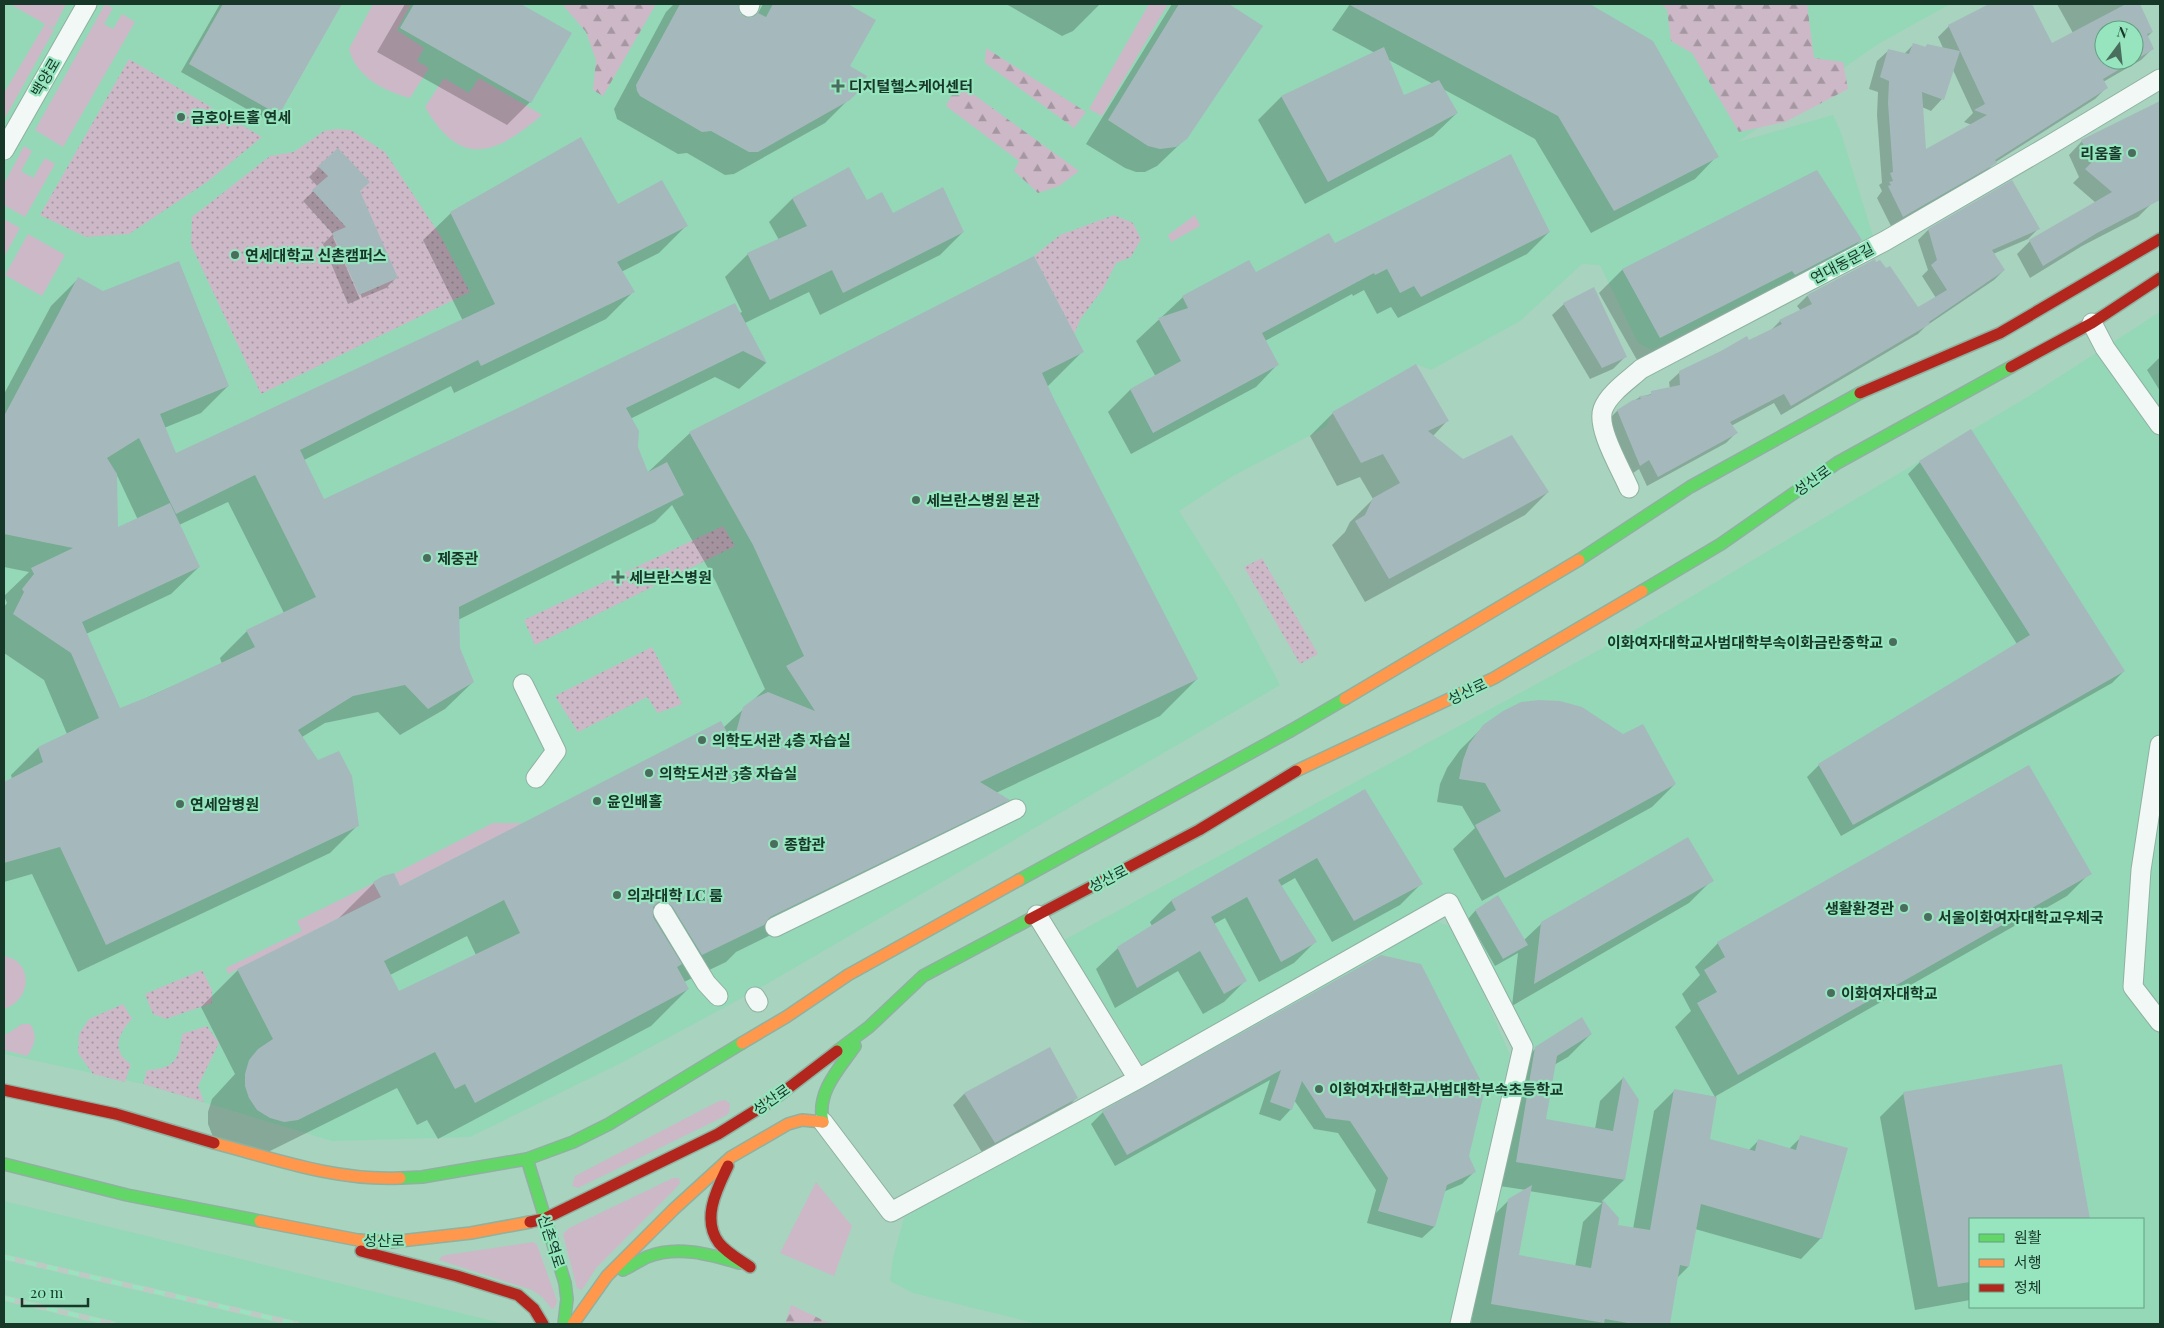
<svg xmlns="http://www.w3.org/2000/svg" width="2164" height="1328" font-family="'Playfair Display','Noto Sans KR',serif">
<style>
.built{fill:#94d8b7;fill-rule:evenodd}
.grass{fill:#cdb8c7}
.forest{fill:url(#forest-firs)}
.park{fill:url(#park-dots)}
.shadow{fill:#0003;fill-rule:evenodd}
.building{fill:#a5b9bc;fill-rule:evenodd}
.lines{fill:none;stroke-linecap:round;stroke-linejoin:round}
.street-casing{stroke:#8eb1a0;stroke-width:21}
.fast-casing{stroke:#8eb1a0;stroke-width:14}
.slow-casing{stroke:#8eb1a0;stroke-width:14}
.jam-casing{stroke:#8eb1a0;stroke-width:14}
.street{stroke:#f2f8f5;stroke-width:19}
.fast{stroke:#63d668;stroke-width:11}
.slow{stroke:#ff974d;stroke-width:11}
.jam{stroke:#b3261e;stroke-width:11}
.rail-casing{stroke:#bdcac4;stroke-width:5.5}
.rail{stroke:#96e5be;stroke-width:4;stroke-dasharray:11;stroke-linecap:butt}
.poi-dot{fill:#4a6e5d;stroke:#96e5be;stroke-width:2}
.labels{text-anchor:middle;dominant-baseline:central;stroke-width:4.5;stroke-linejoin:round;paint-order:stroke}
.street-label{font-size:15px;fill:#173829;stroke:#96e5be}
.poi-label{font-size:15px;font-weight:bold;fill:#173829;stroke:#96e5be;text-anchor:start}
</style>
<defs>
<pattern id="forest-firs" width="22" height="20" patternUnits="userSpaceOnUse" patternTransform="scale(1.25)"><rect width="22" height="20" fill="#cdb8c7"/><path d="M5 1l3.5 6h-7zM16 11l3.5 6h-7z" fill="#a597a2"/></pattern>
<pattern id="park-dots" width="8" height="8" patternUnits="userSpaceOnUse" patternTransform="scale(1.25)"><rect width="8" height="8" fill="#cdb8c7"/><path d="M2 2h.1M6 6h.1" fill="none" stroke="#a597a2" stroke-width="1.8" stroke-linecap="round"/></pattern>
</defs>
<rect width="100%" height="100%" fill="#a8d3be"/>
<path class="built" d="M4,4H223L189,64L279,115L342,4H1950L1878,44L1738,142L1833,115L1841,133L1873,236L1652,350L1638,343L1600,265L1582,264L1520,321L1431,370L1416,364L1332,412L1326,427L1231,477L1179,511L1234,598L1280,685L753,992L623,1062L470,1137L332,1141L143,1084L4,1054Z
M2160,312V1324H1468L1529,1046L1453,895L1145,1068L1064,940L1625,636L2031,395ZM1970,1219H2143V1307H1970Z
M1430,919L1455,928L1510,1055L1450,1324H1038L913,1293L890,1281L893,1258L904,1218L989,1165Z
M4,1201L505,1324H4Z"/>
<path class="grass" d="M10,4H66L54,28L47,25L54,30L4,120V93L45,24Z
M105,4L113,8L104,24L113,29L122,14L135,22L63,147L35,130Z
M373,4H411L397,30L424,48L417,61L429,68L410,98C384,91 356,77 349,49Z
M1149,4H1168L1102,116L1089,109Z
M444,78L469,93L479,78L542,115C495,155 461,169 425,107Z
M24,146L32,151L21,171L33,178L45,158L55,164L25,217L4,205V184Z
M1195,215L1200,226L1171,242L1168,235Z
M4,219L20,228L4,257Z
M28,234L65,255L42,296L5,275Z
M493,823H524L400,886L394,874Z
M374,883L381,897L228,974L226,968L302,931L297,921Z
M4,956C34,961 32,1000 4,1009Z
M22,1024H30C38,1035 35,1045 27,1056L4,1050V1034H7Z
M725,1100L730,1104L729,1113L725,1116L578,1188L572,1186L575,1176L719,1101Z
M673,1178H679L680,1183L676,1188L596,1268L582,1290L577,1288L563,1234L569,1228Z
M816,1182L852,1226L834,1276L780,1253Z
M533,1242L537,1245L557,1301L555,1307L552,1309L542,1297L532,1290L439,1260L442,1256L446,1255Z"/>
<path class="forest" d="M562,4H656L603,96L593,90L596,60L586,32Z
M1660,4H1807L1814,58L1843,62L1848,89L1785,122L1739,132L1692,53L1671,41L1667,9Z
M986,48L1086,112L1074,128L985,63Z
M958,83L1079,171L1059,186L1038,193L1014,171L1019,161L946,106Z
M791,1305L831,1324H785Z"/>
<path class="park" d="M129,59L262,137L207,182L129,234L86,237L40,215Z
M336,129L351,130L385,152L440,235L470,292L261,394L191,245L192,217L270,156L294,152L324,131Z
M1114,215L1133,223L1141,239L1131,257L1116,263L1103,289L1081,318L1074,334L1034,256L1060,235Z
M723,526L735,546L535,645L524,620Z
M1262,558L1318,654L1300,664L1244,567Z
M652,647L682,704L658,713L647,697L578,732L555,696Z
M202,970L212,990V1003L166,1019L153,1014L145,994Z
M123,1004L132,1019C118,1033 111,1052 131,1064L125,1082L93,1074L78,1053L79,1034L89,1019Z
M207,1026L219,1043L198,1086L204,1102L143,1084L147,1070C174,1069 179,1060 182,1034Z"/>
<path class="shadow" d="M220,4H341L278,114L270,122L181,72Z
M405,4H519L570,33L530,102L507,125L377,52Z
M674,4H737V9L739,15L751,19L757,15L763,4H845L874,21L848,66L858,90L825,123L734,174L725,175L687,153L678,154L617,119L614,109L666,12Z
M1006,4H1100L1073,31L1062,36Z
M1172,4H1227L1262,26L1181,143L1157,166L1145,172H1136L1125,168L1086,144Z
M1350,4H1588L1652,42L1717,156L1695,179L1591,233L1535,139L1443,89L1457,113L1433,136L1305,204L1258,120L1281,97L1375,53L1332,30ZM1389,60L1433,84L1404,97Z
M1991,4H2031L2052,45L2073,33L2057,4H2133L2152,32L2147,37L2152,49L2141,60L2103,82L2106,88L2095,99L1994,163L1984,174L1892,228L1877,198L1882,191L1879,185L1882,183L1877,115L1878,92L1869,89L1877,61L1889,50L1904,54L1913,45L1925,48L1927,45L1943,48L1938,37L1949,26ZM2104,30H2134V60H2104ZM1953,70L1973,113L1964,122L1972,125L1925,151L1922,107L1931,111L1942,99Z
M2160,103V192L2149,199L2152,203L2138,217L2082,246L2030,278L2017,254L2030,241L2096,203L2073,183L2079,177L2069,155L2082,141Z
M319,167L359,191L396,278L386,288L362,298L335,237H333L360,299L348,304L323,244L333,234L303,201L318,187L309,177Z
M849,169L866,202L892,215L963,232L940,255L820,315L809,292L745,323L766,363L739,389L715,377L630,419L637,447L647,473L690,433L1082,352L1047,387L1197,679L1160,716L996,793L1008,800L971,836L736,952L726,962L684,982L688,989L651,1026L438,1139L427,1120L417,1125L397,1088L260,1156L215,1142L208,1124V1112L212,1099L235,1074L201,1007L238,970L337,920L374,883L400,888L723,728L765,689L716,582L672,505L655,522L458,620L459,648L473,682L445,709L400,735L378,712L325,723L302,737L357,826L330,853L78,972L32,874L4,882V783L12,779L11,775L38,748L67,734L44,680L4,653V607L7,603L4,596L29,572L4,567V394L51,306L78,279L228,386L201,413L164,428L175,455L463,321L423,240L451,213L617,206L686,226L659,253L621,272L633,292L606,319L454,393L451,386L304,460L324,500L742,312L725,277L748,254L779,240L769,222L792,199ZM116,473L138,520L117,529ZM228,502L284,613L247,631L220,658L222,664L119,710L86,634L171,594L199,567L179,525ZM467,936L476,955L399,992L390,975Z
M1816,171L1861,240L1838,263L1769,293L1637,360L1599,293L1622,270Z
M2038,229L2028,239L1993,254L2004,270L1994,280L1926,326L1918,334L1781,415L1774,403L1731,426L1736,433L1726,443L1647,486L1639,469L1630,475L1607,421L1617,411L1640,397L1670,389L1669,382L1680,372L1770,331L1780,321L1801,311L1797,306L1807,296L1918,309L1936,298L1922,276L1928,270L1918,240L1928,230Z
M1549,232L1527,254L1398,318L1391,307L1377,314L1364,290L1353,296L1352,294L1265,341L1277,365L1256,387L1131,454L1108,412L1130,390L1156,377L1136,341L1183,297L1249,261L1255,274L1334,245Z
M1564,304L1625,357L1613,369L1590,379L1552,315Z
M2160,357V391L2147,370Z
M1333,413L1447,421L1433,436L1463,461L1548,492L1525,515L1365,602L1332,545L1345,532L1350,522L1373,499L1360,477L1337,486L1310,436Z
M1920,462L2124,671L2112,683L1841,836L1807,777L1819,765L2017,644L1908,474Z
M1484,726L1675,784L1652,807L1482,901L1453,849L1475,828L1462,806L1437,802L1440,784L1447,768L1460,750Z
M2028,766L2090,873L2067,896L1716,1096L1708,1140L1748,1151L1759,1140L1789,1149L1801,1137L1821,1238L1801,1259L1695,1229L1688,1267L1677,1278L1669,1324H1471L1488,1221L1509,1200L1526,1190L1493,1185L1513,1071L1536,1048L1591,1034L1568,1057L1554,1065L1545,1120L1595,1129L1600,1101L1623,1078L1637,1100L1624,1180L1602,1201L1617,1219L1616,1226L1633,1229L1654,1111L1675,1090L1715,1097L1675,1027L1691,1011L1682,994L1700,975L1695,967L1718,943ZM1529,1191L1602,1203L1583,1222L1575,1267L1518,1256Z
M1365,790L1421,884L1400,905L1332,942L1295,878L1281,886L1316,941L1294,963L1259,982L1225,918L1214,924L1245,981L1224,1002L1203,1014L1178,971L1115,1008L1096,969L1118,948L1152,926L1150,922L1171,901Z
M1712,880L1689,903L1512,1006L1518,953L1495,966L1468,919L1475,911L1498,897L1524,940L1542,923Z
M1381,957L1474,1172L1462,1184L1443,1192L1434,1227L1422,1238L1367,1223L1376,1190L1338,1133L1314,1129L1294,1100L1291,1109L1280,1121L1259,1114L1270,1080L1115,1166L1091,1124L1103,1112Z
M2061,1066L2088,1219H1970V1300L1915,1310L1880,1117L1903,1094Z
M964,1094L1076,1098L1065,1110L983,1154L953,1105Z"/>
<path class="building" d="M223,4H342L279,115L189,64Z
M414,4H521L572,33L531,103L400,28Z
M680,4H738L740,14L751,18L758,13L766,17L773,4H848L876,20L850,66L867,76L859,91L850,100L758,152H749L711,131L702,132L640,96L637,91L636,85Z
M1179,4H1229L1263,26L1187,139L1176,147L1160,149L1148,146L1108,120Z
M1348,4H1590L1653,41L1719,157L1614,211L1558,116Z
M1989,4H2032L2052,43L2126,4H2140L2153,32L2147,34L2154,49L2103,79L2108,88L1995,160L1997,163L1903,217L1888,186L1891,185L1889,182L1893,181L1890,173L1893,172L1888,103L1889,81L1880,77L1888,49L1909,54L1913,43L1926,47L1927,44L1960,51L1948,25ZM2104,30H2134V60H2104ZM1960,51L1985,104L1974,110L1987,115L1926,149L1922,92L1944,100Z
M1384,47L1404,95L1439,80L1458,113L1328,182L1281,96Z
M2160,101V200L2097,233L2043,266L2029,240L2112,192L2085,169L2092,162L2081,140Z
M581,137L618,204L662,180L688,226L617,262L635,292L481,366L478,360L300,450L324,499L514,410L735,303L767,363L743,351L626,408L639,431L638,447L648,472L667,462L684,495L459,607L460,648L474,682L428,709L405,685L353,696L298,730L318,760L339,751L352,776L359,826L106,945L60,847L4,863V782L43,762L38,747L99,718L71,653L13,614L24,592L22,589L34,574L31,568L73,548L4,534V416L78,277L103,291L179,261L229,386L160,414L176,453L495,304L450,212ZM139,438L176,514L255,475L316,597L246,630L255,647L155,694L120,708L82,622L200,567L170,503L118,527L117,474L107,458Z
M338,148L370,182L360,191L398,278L359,295L332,233L346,227L312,190L328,176L318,166Z
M1511,154L1550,232L1421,297L1414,286L1400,293L1387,269L1375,275L1374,273L1262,333L1279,365L1153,433L1130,389L1181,361L1158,318L1188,308L1182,296L1249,260L1256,272L1329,233L1335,243Z
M849,167L867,200L882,192L893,213L943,187L964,232L843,293L832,270L770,300L747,253L807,226L792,198Z
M1817,170L1862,240L1795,275L1792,271L1660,338L1622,269Z
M2012,180L2040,229L1992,250L2005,270L1929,322L1930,324L1791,406L1784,394L1730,422L1738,433L1658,477L1649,460L1640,466L1617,410L1633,400L1641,399L1639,396L1651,395V391L1680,385L1679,371L1721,351L1747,336L1749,340L1782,324L1779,320L1812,304L1807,295L1875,259L1876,262L1880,260L1886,268L1890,266L1918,307L1947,290L1931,265L1937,260L1928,229Z
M1034,256L1084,352L1042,373L1053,397L1198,679L980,782L1010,800L770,917L764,925L702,955L672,906L663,901L658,902L653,907V917L682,964L677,967L689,989L475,1103L465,1084L455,1089L435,1052L298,1120L284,1122L270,1118L257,1110L249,1098L245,1086V1074L249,1060L258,1049L273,1039L237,969L381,897L373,882L383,876L394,873L400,886L721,721L733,743L743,707L755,698L768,692L815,711L786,666L804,656L753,545L689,432ZM504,900L520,933L399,991L384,961Z
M1594,287L1627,357L1602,368L1563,303Z
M1416,364L1449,421L1428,431L1463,459L1512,435L1549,492L1389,579L1355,521L1365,515L1373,498L1400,483L1383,454L1361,463L1332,412Z
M1971,429L2125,671L1853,825L1818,764L2030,635L1919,461Z
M1539,700L1560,701L1582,707L1623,734L1643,724L1676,784L1505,878L1475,825L1501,811L1485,783L1459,779L1463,760L1469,744L1483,725L1503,711L1521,702Z
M2029,765L2092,874L1738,1075L1697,1003L1717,992L1704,970L1725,957L1717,942Z
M1365,789L1423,884L1354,921L1317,858L1278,880L1317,942L1281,962L1247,897L1211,917L1247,981L1224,994L1200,951L1137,988L1117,947L1176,910L1171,900Z
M1688,837L1714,881L1534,984L1541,922Z
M1498,895L1528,945L1503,959L1475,910Z
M1381,955L1421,964L1485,1089L1469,1156L1476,1172L1447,1185L1435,1227L1378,1211L1388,1178L1350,1121L1326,1118L1302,1081L1292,1110L1270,1102L1281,1070L1127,1155L1102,1111Z
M1582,1017L1592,1034L1557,1056L1546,1119L1613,1131L1623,1076L1639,1100L1625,1180L1516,1162L1535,1047Z
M1050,1047L1078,1098L995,1143L964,1093Z
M2062,1064L2090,1219H1970V1282L1938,1287L1903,1092Z
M1674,1089L1717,1097L1710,1139L1755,1151L1758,1139L1796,1150L1800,1135L1848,1148L1822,1239L1701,1204L1689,1267L1680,1265L1670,1324H1633L1605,1319L1604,1323L1491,1304L1508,1199L1532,1185L1519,1255L1591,1268L1603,1200L1619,1218L1618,1225L1650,1230Z"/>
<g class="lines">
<g class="street-casing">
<path id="street" d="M749,7L750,4
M4,150L87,4
M2092,323L2105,348L2160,425
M1629,488C1621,469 1596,428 1603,409C1609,393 1629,380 1641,369L1885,241L2050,145L2160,79
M523,684L556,751L536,778
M2160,745L2141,870L2133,987L2160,1022
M663,912L706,983L718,996
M1037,915L1138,1079
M775,927L1016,809
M755,997L758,1002
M823,1122L891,1212L1138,1079L1449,903L1523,1047L1460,1324"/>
</g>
<g class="fast-casing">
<path id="fast" d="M1579,560L1690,487L1860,393
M1642,591L1721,544L1837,463L2011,367
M1019,880L1292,730L1345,699
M837,1051L869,1027L923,976L1030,919
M823,1122C816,1092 839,1069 855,1046
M527,1159L565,1283L567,1299L564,1324
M4,1164L127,1195L260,1221
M400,1178L422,1177L527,1159L573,1142L609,1124L742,1043
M623,1270C631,1266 639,1261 647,1257C677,1245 709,1254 739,1263"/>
</g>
<g class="slow-casing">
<path id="slow" d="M1345,699L1579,560
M1296,771L1494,678L1642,591
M742,1043L786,1017L848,975L1019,880
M214,1143C275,1159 336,1181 400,1178
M260,1221L358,1240L391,1242L471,1233L530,1222
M573,1324L607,1276L674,1209L731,1157L788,1124L802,1120L823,1122"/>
</g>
<g class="jam-casing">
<path id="jam" d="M2011,367L2092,323L2160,278
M1860,393L2000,333L2160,239
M1030,919L1199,830L1296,771
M4,1090L116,1114L214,1143
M728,1166C717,1189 701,1219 719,1243C727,1253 740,1260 750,1267
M530,1222L544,1219L718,1134L774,1099L837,1051
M361,1251L457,1276L518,1295L534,1309L543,1324"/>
</g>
<use href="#street" class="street"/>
<use href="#fast" class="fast"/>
<use href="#slow" class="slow"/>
<use href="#jam" class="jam"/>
<g class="rail-casing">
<path id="rail" d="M4,1257L297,1324
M4,1298L113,1324"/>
</g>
<use href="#rail" class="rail"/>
</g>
<g class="poi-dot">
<path d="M835.5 78.5h5v5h5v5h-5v5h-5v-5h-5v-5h5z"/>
<circle cx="181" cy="117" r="5"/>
<circle cx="2132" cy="153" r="5"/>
<circle cx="235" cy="255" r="5"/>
<circle cx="916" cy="500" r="5"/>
<circle cx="427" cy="558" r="5"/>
<path d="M615.5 569.5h5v5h5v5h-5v5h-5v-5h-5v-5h5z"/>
<circle cx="1893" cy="642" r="5"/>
<circle cx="702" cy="740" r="5"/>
<circle cx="649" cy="773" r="5"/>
<circle cx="597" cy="801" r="5"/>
<circle cx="180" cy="804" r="5"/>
<circle cx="774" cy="844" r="5"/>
<circle cx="617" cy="895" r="5"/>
<circle cx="1904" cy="908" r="5"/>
<circle cx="1928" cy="917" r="5"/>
<circle cx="1831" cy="993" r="5"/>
<circle cx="1319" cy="1089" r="5"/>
</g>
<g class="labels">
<g class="street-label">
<text transform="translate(45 77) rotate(-60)">백양로</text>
<text transform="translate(1842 263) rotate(-28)">연대동문길</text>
<text transform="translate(1812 480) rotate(-35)">성산로</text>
<text transform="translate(1467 691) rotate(-25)">성산로</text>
<text transform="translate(1108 878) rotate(-27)">성산로</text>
<text transform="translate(771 1099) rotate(-35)">성산로</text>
<text x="384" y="1240">성산로</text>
<text transform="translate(552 1241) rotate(72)">신촌역로</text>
</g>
<g class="poi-label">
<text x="849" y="86">디지털헬스케어센터</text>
<text x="191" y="117">금호아트홀 연세</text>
<text x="2122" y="153" text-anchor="end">리움홀</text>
<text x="245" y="255">연세대학교 신촌캠퍼스</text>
<text x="926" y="500">세브란스병원 본관</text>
<text x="437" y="558">제중관</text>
<text x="629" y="577">세브란스병원</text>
<text x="1883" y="642" text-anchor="end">이화여자대학교사범대학부속이화금란중학교</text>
<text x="712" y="740">의학도서관 4층 자습실</text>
<text x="659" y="773">의학도서관 3층 자습실</text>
<text x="607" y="801">윤인배홀</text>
<text x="190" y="804">연세암병원</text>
<text x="784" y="844">종합관</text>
<text x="627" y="895">의과대학 LC 룸</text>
<text x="1894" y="908" text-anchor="end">생활환경관</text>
<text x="1938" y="917">서울이화여자대학교우체국</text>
<text x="1841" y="993">이화여자대학교</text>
<text x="1329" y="1089">이화여자대학교사범대학부속초등학교</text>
</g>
</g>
<rect width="2164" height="1328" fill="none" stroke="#173829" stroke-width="10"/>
<rect x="1969" y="1218" width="175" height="90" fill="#96e5be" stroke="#63a082"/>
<rect x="1979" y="1234" width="25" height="8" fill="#63d668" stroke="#63a082"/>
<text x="2014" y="1243" font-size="15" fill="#173829">원활</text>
<rect x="1979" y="1259" width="25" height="8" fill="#ff974d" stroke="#63a082"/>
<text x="2014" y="1268" font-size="15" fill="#173829">서행</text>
<rect x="1979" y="1284" width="25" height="8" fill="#b3261e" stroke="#63a082"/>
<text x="2014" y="1293" font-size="15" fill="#173829">정체</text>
<g transform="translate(2119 45) rotate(15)"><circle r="24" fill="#96e5be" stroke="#63a082"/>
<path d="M0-4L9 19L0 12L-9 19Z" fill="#4a6e5d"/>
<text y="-8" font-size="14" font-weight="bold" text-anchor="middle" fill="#173829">N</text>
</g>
<path d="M22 1298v8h66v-8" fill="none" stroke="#173829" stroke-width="2.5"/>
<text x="30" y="1298" font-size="15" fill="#173829" stroke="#96e5be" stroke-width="4" paint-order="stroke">20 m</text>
</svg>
